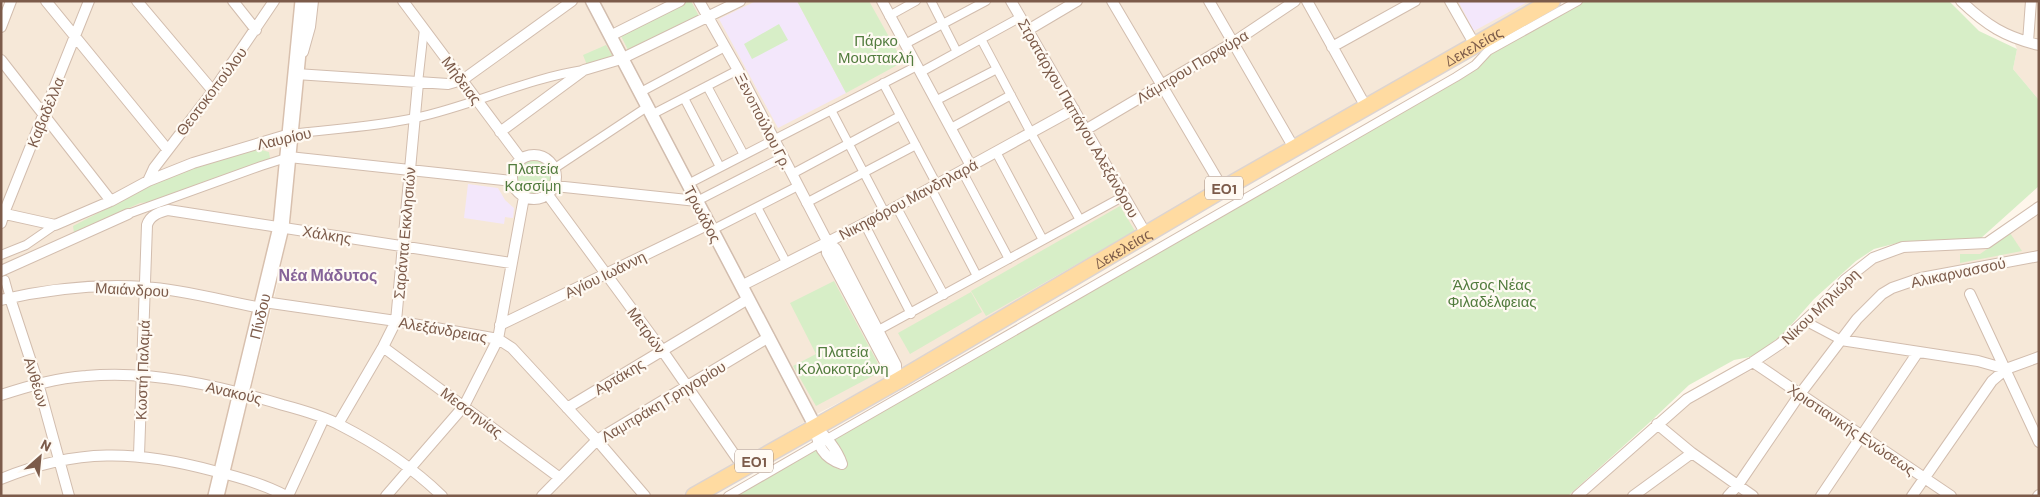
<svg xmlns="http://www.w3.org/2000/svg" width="2040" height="497" font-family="Barlow,sans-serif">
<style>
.residential{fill:#f6e8d8}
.education{fill:#f3e7fb}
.green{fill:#d7eec7}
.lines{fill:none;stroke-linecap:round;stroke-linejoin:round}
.pedestrian-casing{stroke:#d2bdae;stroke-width:10}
.minor-casing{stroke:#d2bdae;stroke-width:12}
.tertiary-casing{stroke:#d2bdae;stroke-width:15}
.secondary-casing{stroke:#d8c0ae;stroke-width:18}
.primary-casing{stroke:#ddd4d0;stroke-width:19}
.pedestrian{stroke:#fff;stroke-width:8}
.minor{stroke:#fff;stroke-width:10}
.tertiary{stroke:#fff;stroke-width:12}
.secondary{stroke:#fff;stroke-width:15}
.primary{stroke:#ffdba1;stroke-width:16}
.labels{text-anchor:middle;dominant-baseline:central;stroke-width:4.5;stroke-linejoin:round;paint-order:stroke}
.shield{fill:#fffaf3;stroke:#a38b7d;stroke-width:1}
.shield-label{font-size:14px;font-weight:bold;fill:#7c5b4a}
.park-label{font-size:15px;fill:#527c3e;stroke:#fffaf3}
.street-label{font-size:15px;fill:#7c5b4a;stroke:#fffaf3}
.neighbourhood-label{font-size:16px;font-weight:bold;fill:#856398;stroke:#fffaf3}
</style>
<rect width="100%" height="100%" fill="#fef6eb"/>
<path class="residential" d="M16,1H296L287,83L282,162L275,218L209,496H1V37Z
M316,1H586L808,420L681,496H224L274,299L290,225L300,94Z
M598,1H1007L1138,232L908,367L817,414Z
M1018,1H1541L1148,226Z
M1968,1H2039V100L2013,69L2017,49L2011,35L1984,18Z
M2039,210V496H1585L1688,403L1754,369L1791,344L1807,331L1847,281L1868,264L1905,250L1988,247Z"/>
<path class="education" d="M756,1H797L846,93L778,128L719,19Z
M1458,1H1529L1474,31Z
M468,184L498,188L505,200L514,208L513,218L505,217L504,224L464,218Z"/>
<path class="green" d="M688,1H691L699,16L628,50L621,36Z
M797,1H869L903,62L846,93Z
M1583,1H1949L1979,31L2017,49L2013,69L2039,100V186L1980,239L1901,242L1874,249L1856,261L1814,299L1784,333L1763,350L1750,357L1734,360L1689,385L1650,422L1568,496H734L1473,71L1483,63L1490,53Z
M779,24L788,40L752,59L744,44Z
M606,45L613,57L587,65L583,55Z
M258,149L269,152L271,164L169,200L140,203L74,233L73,226L156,183L196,167Z
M514 177a19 19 0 1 1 38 0a19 19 0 1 1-38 0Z
M1120,206L1135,231L986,316L971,291Z
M2010,233L2022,251L1960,263V254H1980Z
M834,281L882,371L816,406L793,366L816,354L790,303Z
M971,292L982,312L910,354L898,333Z"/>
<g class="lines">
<g class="pedestrian-casing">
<path id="pedestrian" d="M931,1L957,52
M889,16L916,1
M981,39L1031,133L1080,220
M905,44L986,1
M921,72L1021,17
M418,83L424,29
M883,83L937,185
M707,86L744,155
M639,93L725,47
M684,98L720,167
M937,100L997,69
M831,110L885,213
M651,115L738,70
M951,128L1011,95
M290,134C331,129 374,127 415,118C472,106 525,79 583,70
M996,152L1043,240
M555,168L647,107
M962,171L1009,259
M792,174L900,116
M688,184L917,66
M931,188L977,276
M697,201L783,157
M806,203L916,145
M896,206L944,295
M757,207L786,262
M128,214L261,166L289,157
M864,223L911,314
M712,230L798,186
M1,255L26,245L55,225
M5,280L10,298
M1805,321L1841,340
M875,332L1124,196
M827,439L1456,77L1475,65L1488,51L1578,1
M728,496L818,444"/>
</g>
<g class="minor-casing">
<path id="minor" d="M46,1L167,149
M137,1L213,91
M233,1L256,30
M403,1L521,159
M699,1L738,70L827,241L836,249L896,365V374L899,380
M882,1L971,166
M1011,1L1146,234
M1112,1L1223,189
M1209,1L1294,148
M1307,1L1366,107
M1450,1L1475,45
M1961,1C1986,25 2005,37 2039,45
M1,27L11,1
M1028,30L1077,1
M610,36L680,1
M2028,42L2031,1
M1332,47L1415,1
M303,52L310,27L313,1
M1,60L111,201
M297,70L296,74L448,84L462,80L468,76L572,1
M1087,129L1234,42L1295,1
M500,132L584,70L621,59L740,1
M512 177a22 22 0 1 1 44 0a22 22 0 1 1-44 0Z
M289,157L512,181
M148,181L154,168L213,91L274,1
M555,186L697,201
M548,195L662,350L743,467
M1,213L55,225L111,201L148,181L193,163L290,134
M1,223L4,213L89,1
M827,241V253L888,368L896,374
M1,271L128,214
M741,286L885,213L1074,109
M1970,294L2039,442
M10,298L38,383L69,496
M1,300C48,289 98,284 145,287C185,290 223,301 262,308
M264,302L396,321L498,339L512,348L597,440L645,496
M500,325L709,224
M1841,340L1978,361L2006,369
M383,347L560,478
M1753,362L1951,496
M1,395C29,386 56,378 86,376C152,370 220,386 283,405C302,410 323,416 340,425C377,444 412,467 442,496
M567,408L748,299
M338,424L383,347L396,321L418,83
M1657,424L1692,453L1753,496
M815,426C817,445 823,458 842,464
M815,426C826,437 837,449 842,464
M139,455L147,225C150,215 160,212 168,210L511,263
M1,479C76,448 137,450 214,471C239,477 264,484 286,496
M288,496L324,418
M386,496L464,406L498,339L524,197
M542,496L597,440L769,337
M1577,496L1687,399L1753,362L1780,344L1823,304L1845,280L1873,258L1903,247L1987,243L2039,207
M1633,496L1692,453
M1728,496L1738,485L1800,394L1857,319L1882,294L1892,288L1921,278L2039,256
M1821,496L1918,352
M1912,496L1992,381L2006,369L2039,357
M2038,496L2039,495"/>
</g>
<g class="tertiary-casing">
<path id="tertiary" d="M592,1L815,426"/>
</g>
<g class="secondary-casing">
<g id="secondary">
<path id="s1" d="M216,496L281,227L303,1"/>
</g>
</g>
<g class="primary-casing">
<g id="primary">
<path id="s2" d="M694,496L899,380L1223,189L1552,1"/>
</g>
</g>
<use href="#pedestrian" class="pedestrian"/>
<use href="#minor" class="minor"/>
<use href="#tertiary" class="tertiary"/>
<use href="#secondary" class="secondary"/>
<use href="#primary" class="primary"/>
</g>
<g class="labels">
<g class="shield">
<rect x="1205" y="176.5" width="38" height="23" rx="4"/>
<rect x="735" y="449.5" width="38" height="23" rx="4"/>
</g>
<g class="shield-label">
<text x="1224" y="188">ΕΟ1</text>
<text x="754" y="461">ΕΟ1</text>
</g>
<g class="park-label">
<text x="876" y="40">Πάρκο<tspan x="876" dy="17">Μουστακλή</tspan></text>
<text x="533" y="168">Πλατεία<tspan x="533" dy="17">Κασσίμη</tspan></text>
<text x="1492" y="284">Άλσος Νέας<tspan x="1492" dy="17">Φιλαδέλφειας</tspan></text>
<text x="843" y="351">Πλατεία<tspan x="843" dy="17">Κολοκοτρώνη</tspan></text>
</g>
<g class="street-label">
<text stroke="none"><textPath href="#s2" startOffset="900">Δεκελείας</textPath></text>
<text transform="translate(1192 66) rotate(-31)">Λάμπρου Πορφύρα</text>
<text transform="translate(462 80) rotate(53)">Μήδειας</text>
<text transform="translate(211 91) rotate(-53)">Θεοτοκοπούλου</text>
<text transform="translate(45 112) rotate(-68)">Καβαδέλλα</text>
<text transform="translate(1079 118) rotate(60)">Στρατάρχου Παπάγου Αλεξάνδρου</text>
<text transform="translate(764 121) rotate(63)">Ξενoπούλου Γρ.</text>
<text transform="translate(284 138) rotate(-13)">Λαυρίου</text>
<text transform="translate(908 199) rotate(-28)">Νικηφόρου Μανδηλαρά</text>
<text transform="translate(703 214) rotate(62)">Τρωάδος</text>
<text transform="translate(404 233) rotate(-85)">Σαράντα Εκκλησιών</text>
<text transform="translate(327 234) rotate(9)">Χάλκης</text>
<text stroke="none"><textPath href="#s2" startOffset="495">Δεκελείας</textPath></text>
<text transform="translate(1958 272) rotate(-12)">Αλικαρνασσού</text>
<text transform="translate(605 274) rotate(-26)">Αγίου Ιωάννη</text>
<text transform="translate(132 289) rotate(3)">Μαιάνδρου</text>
<text transform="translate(1820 306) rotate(-44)">Νίκου Μηλιώρη</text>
<text stroke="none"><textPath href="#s1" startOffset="185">Πίνδου</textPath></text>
<text transform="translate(443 329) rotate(10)">Αλεξάνδρειας</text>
<text transform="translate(647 330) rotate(54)">Μετρών</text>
<text transform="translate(142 370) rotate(-88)">Κωστή Παλαμά</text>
<text transform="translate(619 376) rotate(-31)">Αρτάκης</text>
<text transform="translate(37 382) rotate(73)">Ανθέων</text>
<text transform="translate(234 392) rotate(13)">Ανακούς</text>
<text transform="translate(663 401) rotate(-31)">Λαμπράκη Γρηγορίου</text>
<text transform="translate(472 412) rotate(37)">Μεσσηνίας</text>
<text transform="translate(1852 429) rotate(34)">Χριστιανικής Ενώσεως</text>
</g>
<g class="neighbourhood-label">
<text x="328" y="274">Νέα Μάδυτος</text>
</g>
</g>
<rect width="2040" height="497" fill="none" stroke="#7c5b4a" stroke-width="5"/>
<g transform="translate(40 457) rotate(27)" stroke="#fffaf3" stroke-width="4" paint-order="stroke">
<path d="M0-4L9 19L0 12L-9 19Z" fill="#7c5b4a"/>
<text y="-8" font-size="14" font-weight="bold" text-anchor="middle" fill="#7c5b4a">N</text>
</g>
</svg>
